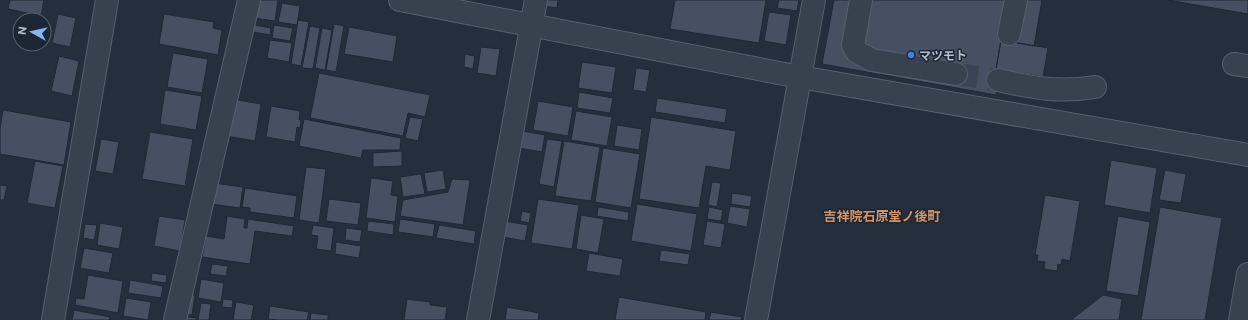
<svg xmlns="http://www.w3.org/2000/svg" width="1248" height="320" font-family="Commissioner,'Noto Sans JP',sans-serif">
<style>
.building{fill:#455162;stroke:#1f2835}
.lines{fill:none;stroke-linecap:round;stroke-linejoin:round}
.minor-tunnel{stroke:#3a4453;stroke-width:22;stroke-dasharray:22 11;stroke-linecap:butt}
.minor-casing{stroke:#565f6c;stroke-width:24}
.minor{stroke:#38414e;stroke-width:22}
.shop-dot{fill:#3f7fe0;stroke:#1d2633;stroke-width:1.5}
.labels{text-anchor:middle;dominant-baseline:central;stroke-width:3;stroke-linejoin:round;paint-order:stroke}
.poi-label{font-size:12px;font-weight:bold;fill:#b4bcc9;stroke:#1d2633;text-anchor:start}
.neighbourhood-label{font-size:13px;font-weight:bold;fill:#d59563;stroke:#1d2633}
</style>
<rect width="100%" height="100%" fill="#242f3e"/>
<path class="building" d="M10,0H44L41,16L8,9Z
M257,0H278L275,21L254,18Z
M544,0H558L557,8L543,6Z
M675,0H766L759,43L670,29Z
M779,0H799L797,11L777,8Z
M834,0H1042L1034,46L1001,40L996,69H1000L996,95L822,64Z
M1168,0H1248V14Z
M282,3L300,6L297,25L278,22Z
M769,12L791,15L786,45L764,41Z
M58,14L76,18L70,47L52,43Z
M164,14L214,22L213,28L222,30L218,55L159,44Z
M298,20L309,22L301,66L291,64Z
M249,24L271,28L270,35L247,31Z
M334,24L344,26L336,72L326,70Z
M274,25L293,28L290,41L272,38Z
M310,26L320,28L313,69L302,68Z
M349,27L397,36L393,62L344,54Z
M322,28L332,30L325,70L315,68Z
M270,40L292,43L289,62L267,58Z
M1001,40L1048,48L1043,77L996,69Z
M481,47L500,49L496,76L477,73Z
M173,53L208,59L202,93L167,87Z
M465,54L475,56L473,69L464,67Z
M59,56L79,61L72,96L51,91Z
M582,62L616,67L612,93L578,88Z
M636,68L650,70L646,92L633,90Z
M319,73L430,95L425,117L408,113L403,136L310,118Z
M165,90L202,96L196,130L160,124Z
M579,92L613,98L610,113L577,108Z
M657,98L727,109L725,123L655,112Z
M232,99L261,104L255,141L226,136Z
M538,101L573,107L568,136L533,130Z
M271,106L300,111L299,120H301L300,128L297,127L295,142L266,137Z
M3,110L71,122L64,165L0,154V128Z
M576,111L612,117L607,146L571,140Z
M410,117L423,119L418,141L405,138Z
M651,117L736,131L730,170L706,166L699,208L639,199Z
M304,119L401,138L400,150H363L361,158L299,146Z
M617,125L642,129L639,150L614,146Z
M522,131L545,135L542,152L519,148Z
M150,132L193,139L185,186L142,179Z
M101,139L119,142L113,174L95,171Z
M547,139L562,141L554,187L539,184Z
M564,141L600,147L591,201L555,196Z
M603,148L640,154L631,208L595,202Z
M402,151V166L373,167V153Z
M1111,160L1157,168L1150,213L1104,205Z
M35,161L63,166L55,208L27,203Z
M306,167L326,169L319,223L299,220Z
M443,170L446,189L427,192L424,173Z
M1165,170L1186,174L1181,203L1159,200Z
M421,174L425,194L403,197L400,177Z
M371,178L393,181L391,195L398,196L395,222L366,218Z
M452,179L470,180L463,225L400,216L403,200L448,192Z
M712,182L721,183L717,207L708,205Z
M214,183L243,187L240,208L211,204Z
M0,185L7,186L4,200H0Z
M245,188L297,196L294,218L250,212V208L242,207Z
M732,193L752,196L750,207L731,204Z
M1045,195L1080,201L1070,261L1062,259L1061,265L1058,264L1057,271L1044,269L1045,262L1037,261L1038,255H1035Z
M329,199L361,203L358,225L326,221Z
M538,199L579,205L572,249L531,243Z
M637,204L697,214L691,251L631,241Z
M730,206L750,209L747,227L727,223Z
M598,207L629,212L628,221L597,216Z
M709,207L723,210L721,221L707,219Z
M1160,207L1222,218L1205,320H1141Z
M522,211L531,213L529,223L520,221Z
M581,215L604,219L598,253L576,249Z
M159,216L185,220L180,251L154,246Z
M227,216L245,219L244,228H247L248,219L294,226L292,236L255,231L250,264L202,257L206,236L224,239Z
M1118,216L1150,222L1138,296L1106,291Z
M400,219L435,224L433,237L398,232Z
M368,221L394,224L393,235L367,231Z
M504,221L528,225L525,241L502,237Z
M707,221L725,224L721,248L703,245Z
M100,223L123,227L119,249L97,245Z
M85,224L97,225L94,240L83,238Z
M313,225L334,228L331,251L316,249L318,236L311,235Z
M439,225L476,231L474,244L436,238Z
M346,228L362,230L360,242L345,240Z
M336,242L361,246L359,258L335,254Z
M84,248L113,253L109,273L80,268Z
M661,250L690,254L688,265L659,261Z
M589,253L623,259L620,276L586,271Z
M212,264L228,266L226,276L210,274Z
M152,273L167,275L166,283L151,281Z
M88,275L123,281L118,313L75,305L76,298L84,299Z
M201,279L224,283L221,302L198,298Z
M130,280L163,286L161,298L128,293Z
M187,294L195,295L192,315L184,314Z
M1103,295L1122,299L1119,320H1071Z
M619,297L706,312L705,320H615Z
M126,298L151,302L148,320L123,316Z
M223,299L233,300L232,308L222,307Z
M407,299L430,302V305L447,307L445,320H404Z
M236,302L254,305L251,320H233Z
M201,303L211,304L209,320H198Z
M270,306L309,312L307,320H278L268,319Z
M507,307L539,313L538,320H505Z
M74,310L110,317L109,320H72Z
M711,312L742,317L741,320H709Z
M311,313L328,315V320H310Z
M182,316L196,318V320H181Z"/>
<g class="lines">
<path class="minor-tunnel" d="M956,74L998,80"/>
<g class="minor-casing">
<path id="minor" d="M400,0L800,77L1248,155
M861,0L853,45L857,52L872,60L956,74
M1009,34L1016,0
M1234,64L1248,66
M998,80C1033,88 1060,93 1095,87
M53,320L107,0
M175,320L249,0
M478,320L536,0
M756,320L814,0
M1240,320L1248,274"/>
</g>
<use href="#minor" class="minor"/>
</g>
<circle class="shop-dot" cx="911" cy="55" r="4"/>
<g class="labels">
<g class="poi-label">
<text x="919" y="55">マツモト</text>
</g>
<g class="neighbourhood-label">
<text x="882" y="216">吉祥院石原堂ノ後町</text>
</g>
</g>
<g transform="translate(32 32) rotate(278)"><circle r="19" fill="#1d2633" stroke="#59626f"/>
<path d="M0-3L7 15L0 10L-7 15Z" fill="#8ab4f8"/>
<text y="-6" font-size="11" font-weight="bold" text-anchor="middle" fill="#b4bcc9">N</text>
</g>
</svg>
